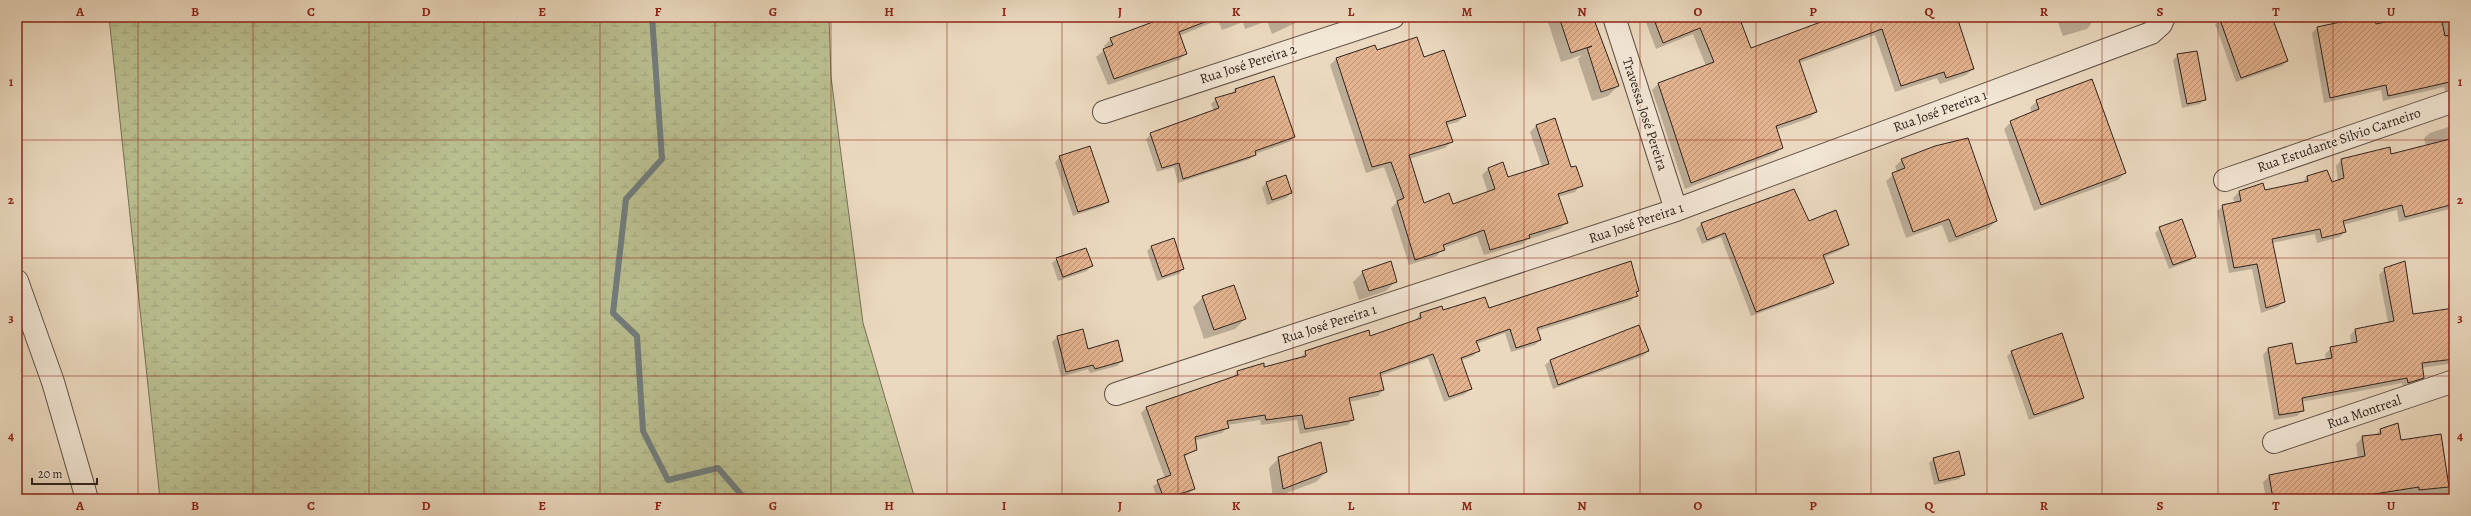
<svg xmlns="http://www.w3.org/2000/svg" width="2471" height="516" font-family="Alegreya,serif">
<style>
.wetland{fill:url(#wetland-marsh);stroke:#767156}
.shadow{fill:#0003}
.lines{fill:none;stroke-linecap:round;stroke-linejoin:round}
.stream{stroke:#717c7c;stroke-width:6}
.building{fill:url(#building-hatch);stroke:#31231d}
.minor-casing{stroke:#605046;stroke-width:24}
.minor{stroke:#f2e6d5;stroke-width:22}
.grid{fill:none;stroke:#8f2418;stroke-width:1;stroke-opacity:0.55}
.labels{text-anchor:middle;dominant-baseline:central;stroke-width:3;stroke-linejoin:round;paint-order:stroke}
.street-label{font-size:14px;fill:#31231d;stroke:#f2e6d5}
.neatline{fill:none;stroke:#8f2418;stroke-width:1.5}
.grid-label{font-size:13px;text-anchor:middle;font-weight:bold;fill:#8f2418}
</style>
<defs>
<pattern id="wetland-marsh" width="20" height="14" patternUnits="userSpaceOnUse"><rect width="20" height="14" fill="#babf90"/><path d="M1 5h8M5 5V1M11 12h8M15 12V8" fill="none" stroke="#a0a47c"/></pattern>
<pattern id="building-hatch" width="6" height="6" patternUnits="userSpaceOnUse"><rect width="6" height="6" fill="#e4b38f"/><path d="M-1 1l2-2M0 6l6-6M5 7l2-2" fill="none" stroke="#b99174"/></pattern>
</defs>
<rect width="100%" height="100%" fill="#ebd9bf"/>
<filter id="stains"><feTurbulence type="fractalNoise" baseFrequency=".005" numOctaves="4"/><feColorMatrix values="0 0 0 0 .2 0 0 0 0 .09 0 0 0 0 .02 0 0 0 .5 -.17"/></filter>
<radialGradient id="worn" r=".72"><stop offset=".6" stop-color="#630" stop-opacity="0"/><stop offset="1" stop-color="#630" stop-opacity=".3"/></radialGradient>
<path class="wetland" d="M109,17H829L831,77L863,323L915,499H160Z"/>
<path class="shadow" d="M1166,17H1308L1272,34L1267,21L1245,29L1243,22L1222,30L1218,20L1179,36L1186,54L1179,60L1108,85L1096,57L1106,49L1104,46L1111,39Z
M1549,17H1592L1618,86L1608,96L1592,101L1578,59L1582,55L1561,62L1547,19Z
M1644,17H1750L1739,21L1750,50L1842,17H1956L1973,69L1966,75L1940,84L1937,78L1895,92L1875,35L1799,63L1816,112L1810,118L1776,130L1782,148L1775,154L1685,189L1652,90L1658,84L1706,66L1693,34L1656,49Z
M2056,17H2091V24L2087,29L2063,36Z
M2227,17H2271L2287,61L2282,66L2236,82L2215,24Z
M2369,17H2373L2375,25L2408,17H2454V89L2445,91L2444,87L2383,101L2381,90L2324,103L2312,33L2317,28Z
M1375,46L1377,51L1423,58L1465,115L1458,122L1446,125L1451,142L1445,148L1409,159L1423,205H1452L1488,193L1482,175L1488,169L1503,163L1508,178L1542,167L1530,132L1537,125L1581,185L1575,192L1558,197L1566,223L1560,229L1527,240L1522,244L1484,255L1477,236L1443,248L1437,256L1409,265L1391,208L1397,202L1384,167L1366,173L1330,65L1336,59Z
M2178,55L2205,99L2200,104L2182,108L2173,60Z
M1235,90L1294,137L1289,142L1255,154L1250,159L1178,183L1174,167L1157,172L1146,139L1151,134L1214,111L1211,104L1216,99L1231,94Z
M2037,101L2125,173L2118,180L2034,211L2004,129L2011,122L2032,113L2030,108Z
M2454,125V208L2399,222L2397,210L2343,225L2345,231L2340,237L2317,243L2315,234L2272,243L2284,302L2278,307L2261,313L2252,269L2229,273L2217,211L2223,206L2235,204L2233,198L2239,192L2263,184L2264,191L2302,184L2307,176L2331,183L2338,181L2336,166L2341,160L2390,155L2426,146L2424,138L2430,133Z
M1060,157L1108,201L1103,206L1073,216L1055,162Z
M1902,160L1996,221L1989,228L1949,243L1942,225L1906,238L1886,181L1897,172L1895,166Z
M1266,183L1291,193L1286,198L1267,205L1262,188Z
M1794,190L1809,222L1848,244L1843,249L1823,258L1833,283L1828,288L1751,316L1721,237L1702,244L1696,229L1701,224Z
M2160,228L2195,257L2190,261L2169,269L2155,233Z
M1152,246L1183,269L1179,274L1157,281L1147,251Z
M1057,259L1091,266L1087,271L1058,281L1052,263Z
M2385,269L2413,315L2449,310L2448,304L2454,299V363L2421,368L2423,378L2418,383L2403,388L2402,383L2301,402L2303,410L2297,416L2274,420L2263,355L2268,349L2295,365L2326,360L2325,354L2331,348L2351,344L2350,335L2356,329L2388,323L2379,275Z
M1363,272L1396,281L1386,291L1359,300L1353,282Z
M1638,291L1631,301L1537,331L1540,340L1535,345L1511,352L1505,333L1476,344L1478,351L1473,356L1460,361L1471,389L1465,394L1444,402L1428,358L1380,376L1383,390L1378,396L1349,402L1353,419L1348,425L1300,434L1297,420L1261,425L1260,420L1227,425L1228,427L1222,433L1194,441L1196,449L1183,458L1193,489L1188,494L1175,499H1157L1153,486L1165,478L1141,413L1146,408L1232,378L1237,372L1263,364V368L1300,358L1306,352L1370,338L1415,321L1420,314L1441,307L1443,312L1488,309Z
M1203,297L1245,319L1235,329L1204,339L1193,307Z
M1638,326L1648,351L1643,356L1553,389L1545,365L1550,361Z
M1082,331L1087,350L1122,361L1117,366L1090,373L1088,369L1061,377L1052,342L1057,337Z
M2012,352L2083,397L2078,402L2029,420L2007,356Z
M2381,430L2400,441L2440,435L2450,499H2266L2263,482L2270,476L2358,458L2356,444L2363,437L2375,435Z
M1279,458L1326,472L1316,482L1273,498L1269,468Z
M1934,459L1964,474L1959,479L1934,485L1929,463Z"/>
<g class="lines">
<path class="stream" d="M652,17L662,159L626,199L613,313L637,336L643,431L668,480L718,468L745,499"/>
</g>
<path class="building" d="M1166,17L1215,18L1179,32L1187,54L1114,79L1103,49L1113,45L1110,38Z
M1559,17H1593L1619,86L1601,92L1587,48L1592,46L1571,53Z
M1653,17H1739L1751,48L1834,17H1957L1974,69L1946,78L1944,72L1901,86L1882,29L1799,60L1817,112L1776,126L1783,148L1691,183L1658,83L1714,62L1700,28L1663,43Z
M2219,17H2272L2288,61L2241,78Z
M2364,17H2374L2376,24L2407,17H2441L2445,36L2454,34V81L2388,96L2386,85L2330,98L2317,27Z
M1417,37L1424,57L1444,50L1466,116L1446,122L1453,142L1409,155L1424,203L1449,193L1453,204L1495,189L1488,168L1503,162L1508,177L1549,164L1536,125L1555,118L1571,167L1576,166L1583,186L1558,194L1568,223L1529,235L1530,238L1490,250L1484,230L1443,245L1445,250L1415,260L1397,201L1404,198L1391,162L1372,167L1336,58L1375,45L1377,50Z
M2197,51L2206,100L2187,104L2177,54Z
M1274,76L1295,137L1255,151L1256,155L1183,179L1179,163L1162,168L1150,133L1219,108L1215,98L1236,92L1235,89Z
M2092,79L2126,173L2041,205L2010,121L2039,109L2036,100Z
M1968,138L1997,221L1956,237L1949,219L1913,232L1892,173L1905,168L1901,159L1935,146Z
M2454,138V204L2405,217L2402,205L2343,221L2346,232L2322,238L2320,229L2272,239L2285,302L2266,308L2257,264L2234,268L2222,205L2241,201L2239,191L2263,183L2265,190L2308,181L2307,176L2327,170L2332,182L2344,178L2341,159L2390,147L2391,154Z
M1090,146L1109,202L1078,212L1059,156Z
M1286,175L1292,193L1272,200L1266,182Z
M1794,189L1809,221L1836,210L1849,245L1823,255L1834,283L1756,312L1725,233L1707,240L1701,223Z
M2182,219L2196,257L2173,265L2159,227Z
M1174,238L1184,269L1162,277L1151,246Z
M1086,248L1093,266L1063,277L1056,258Z
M1391,261L1397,282L1369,291L1362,271Z
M1631,261L1639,291L1636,292L1638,296L1537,328L1541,340L1516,348L1510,329L1476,341L1480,351L1461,358L1472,389L1449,397L1433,354L1380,373L1384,390L1349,398L1354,420L1305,429L1302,415L1266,420L1265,415L1227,421L1229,428L1195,437L1197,450L1184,455L1195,489L1164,499L1157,480L1171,475L1146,407L1238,375L1237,371L1264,363V367L1306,356L1305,351L1369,330L1370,336L1421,318L1420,313L1442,306L1443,310L1485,297L1489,308Z
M2405,261L2413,314L2454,308V359L2422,363L2424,378L2408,383L2407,378L2302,398L2304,411L2279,415L2268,348L2292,343L2296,364L2332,358L2330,347L2357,342L2355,329L2394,321L2384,268Z
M1234,285L1246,319L1214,330L1202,296Z
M1639,325L1649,351L1558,385L1550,360Z
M1083,329L1088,349L1118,340L1123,361L1095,369L1093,365L1066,372L1057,336Z
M2062,333L2084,398L2034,415L2011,351Z
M2398,423L2401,440L2441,434L2449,487L2419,490V487L2368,495L2369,499H2273L2269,475L2365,456L2362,436L2381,434L2380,429Z
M1321,442L1327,472L1283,489L1278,457Z
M1959,451L1965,475L1939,481L1933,458Z"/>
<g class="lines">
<g class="minor-casing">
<path id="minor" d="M1614,17L1676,210
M1104,112L1393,17
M2225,180L2454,101
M17,281L53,382L87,499
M1116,394L1676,210L2151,33L2161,24L2164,17
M2274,442L2454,381"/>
</g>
<use href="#minor" class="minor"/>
</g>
<path class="grid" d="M138,17V499M253,17V499M369,17V499M484,17V499M600,17V499M715,17V499M831,17V499M947,17V499M1062,17V499M1178,17V499M1293,17V499M1409,17V499M1524,17V499M1640,17V499M1756,17V499M1871,17V499M1987,17V499M2102,17V499M2218,17V499M2333,17V499M17,140H2454M17,258H2454M17,376H2454"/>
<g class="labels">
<g class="street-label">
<text transform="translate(1248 64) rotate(-18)">Rua José Pereira 2</text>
<text transform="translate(1940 111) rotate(-20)">Rua José Pereira 1</text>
<text transform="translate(1645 114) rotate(72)">Travessa José Pereira</text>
<text transform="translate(2339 140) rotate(-19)">Rua Estudante Silvio Carneiro</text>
<text transform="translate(1636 223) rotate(-19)">Rua José Pereira 1</text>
<text transform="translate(1329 324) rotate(-18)">Rua José Pereira 1</text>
<text transform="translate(2364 412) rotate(-19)">Rua Montreal</text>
</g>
</g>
<rect width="2471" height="516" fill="none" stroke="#ebd9bf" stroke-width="44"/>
<path d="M32 478v6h65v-6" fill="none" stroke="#31231d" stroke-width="2"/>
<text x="38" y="478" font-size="12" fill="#31231d" stroke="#f2e6d5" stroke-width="3" paint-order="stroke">20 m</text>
<rect x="22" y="22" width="2427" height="472" class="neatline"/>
<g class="grid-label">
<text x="80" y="16">A</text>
<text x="195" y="16">B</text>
<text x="311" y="16">C</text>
<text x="426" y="16">D</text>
<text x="542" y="16">E</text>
<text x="658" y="16">F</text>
<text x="773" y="16">G</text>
<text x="889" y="16">H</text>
<text x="1004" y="16">I</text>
<text x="1120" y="16">J</text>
<text x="1236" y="16">K</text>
<text x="1351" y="16">L</text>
<text x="1467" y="16">M</text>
<text x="1582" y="16">N</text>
<text x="1698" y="16">O</text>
<text x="1813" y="16">P</text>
<text x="1929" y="16">Q</text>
<text x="2044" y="16">R</text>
<text x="2160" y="16">S</text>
<text x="2276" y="16">T</text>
<text x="2391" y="16">U</text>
<text x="11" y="86">1</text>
<text x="2460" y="86">1</text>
<text x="11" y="204">2</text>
<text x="2460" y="204">2</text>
<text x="11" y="322">3</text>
<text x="2460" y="322">3</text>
<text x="11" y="440">4</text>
<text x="2460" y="440">4</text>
<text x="80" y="510">A</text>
<text x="195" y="510">B</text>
<text x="311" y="510">C</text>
<text x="426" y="510">D</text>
<text x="542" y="510">E</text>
<text x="658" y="510">F</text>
<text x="773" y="510">G</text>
<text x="889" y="510">H</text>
<text x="1004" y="510">I</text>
<text x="1120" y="510">J</text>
<text x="1236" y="510">K</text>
<text x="1351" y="510">L</text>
<text x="1467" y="510">M</text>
<text x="1582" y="510">N</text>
<text x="1698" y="510">O</text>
<text x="1813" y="510">P</text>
<text x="1929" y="510">Q</text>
<text x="2044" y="510">R</text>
<text x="2160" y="510">S</text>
<text x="2276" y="510">T</text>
<text x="2391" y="510">U</text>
</g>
<rect width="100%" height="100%" filter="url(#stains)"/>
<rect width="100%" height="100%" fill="url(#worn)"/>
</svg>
